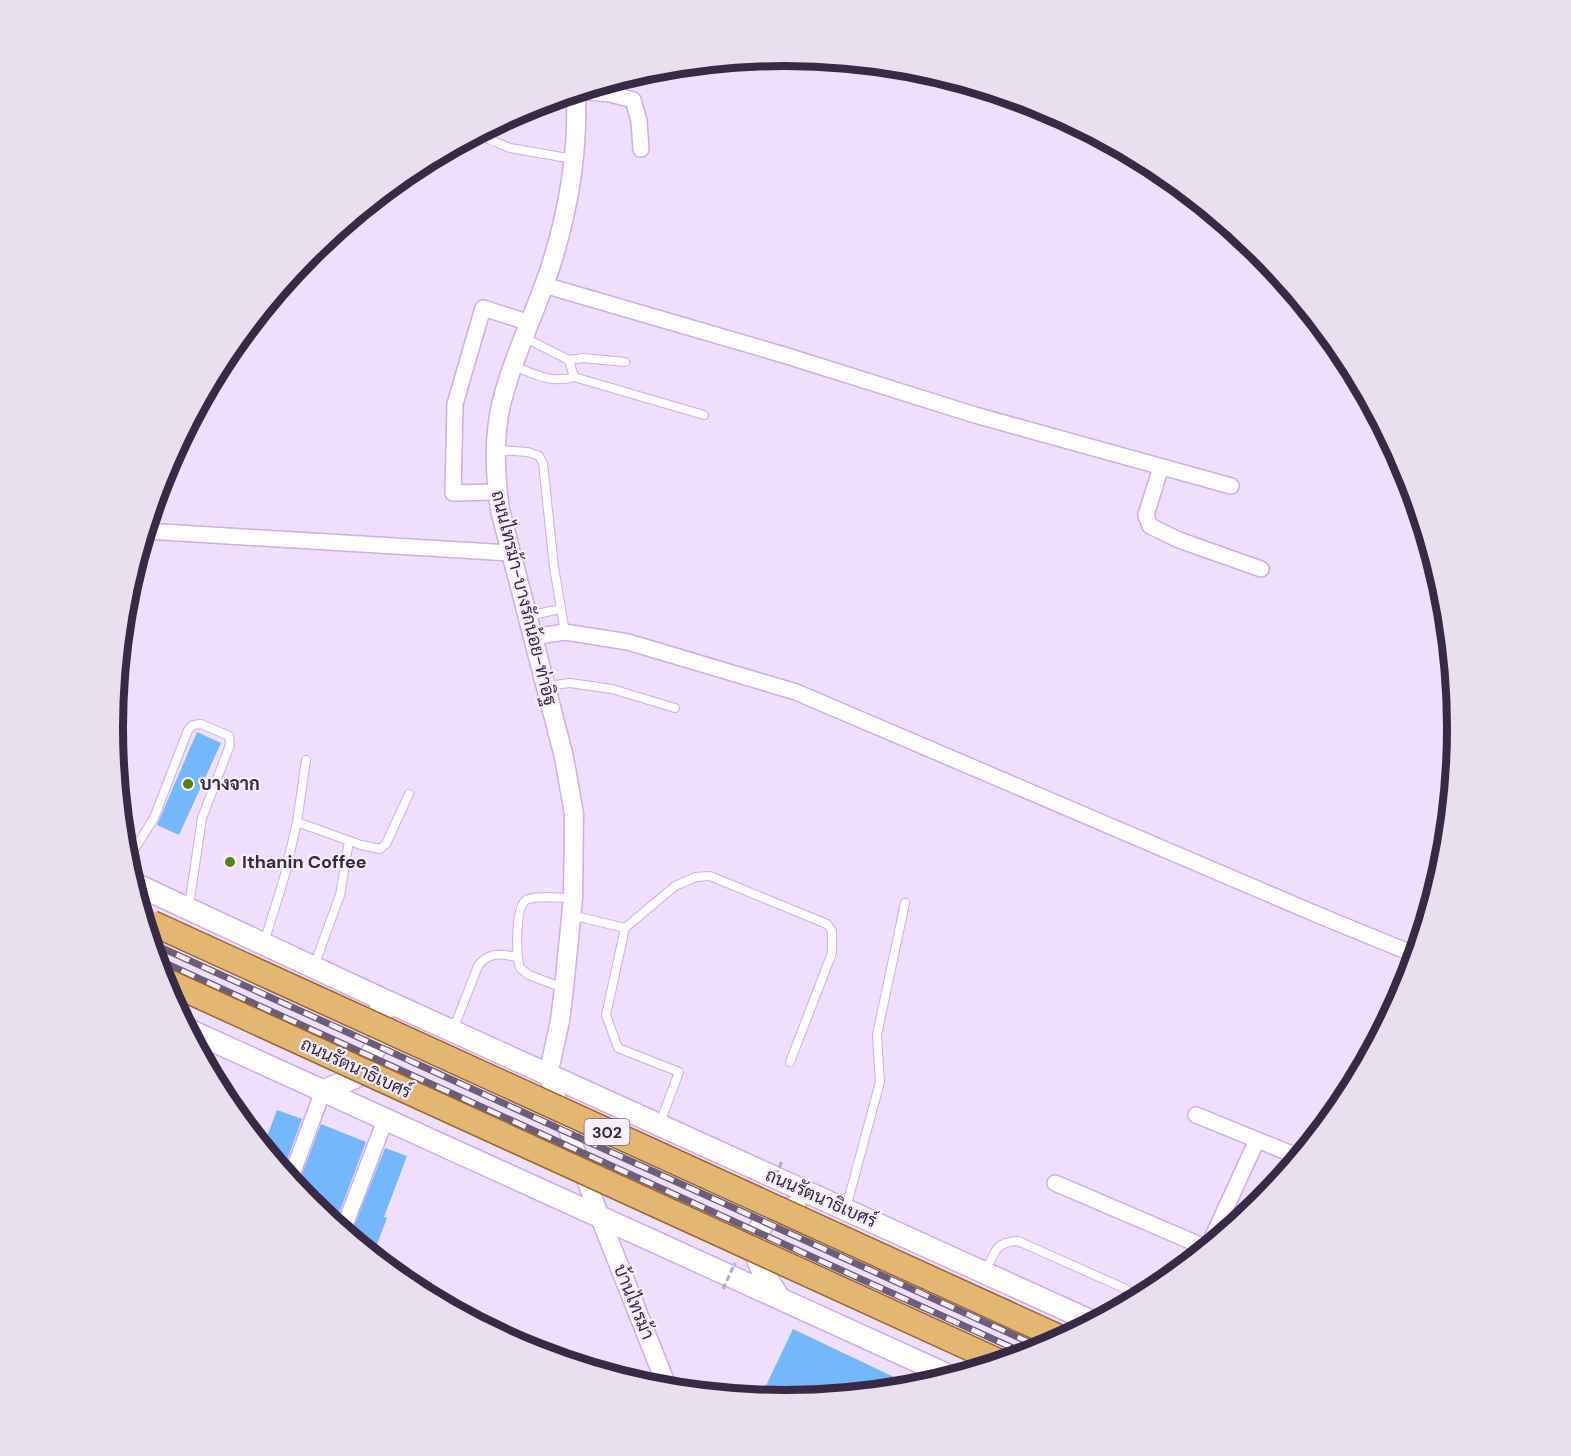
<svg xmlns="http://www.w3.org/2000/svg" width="1571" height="1456" font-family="'DM Sans',Sarabun,sans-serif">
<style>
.building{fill:#74b7fa}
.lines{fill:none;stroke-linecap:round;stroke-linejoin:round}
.service-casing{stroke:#d1aaef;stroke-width:10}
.minor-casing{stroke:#d1aaef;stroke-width:18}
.tertiary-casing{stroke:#d1aaef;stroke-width:21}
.secondary-casing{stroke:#d1aaef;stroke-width:24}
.service{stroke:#fff;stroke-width:8}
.minor{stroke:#fff;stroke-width:15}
.tertiary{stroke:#fff;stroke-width:18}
.secondary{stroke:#fff;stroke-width:21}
.rail-casing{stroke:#6d5d79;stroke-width:7}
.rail{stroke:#f8f0fe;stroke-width:4.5;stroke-dasharray:14;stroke-linecap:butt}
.primary-bridge-casing{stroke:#9b6525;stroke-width:27;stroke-linecap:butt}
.path-bridge{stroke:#b6a7c3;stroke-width:3;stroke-dasharray:6 3;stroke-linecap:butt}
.primary-bridge{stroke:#e3b673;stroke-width:24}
.poi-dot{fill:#56820d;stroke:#f8f0fe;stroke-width:2}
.labels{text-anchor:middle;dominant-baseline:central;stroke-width:4.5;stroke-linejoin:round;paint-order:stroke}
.shield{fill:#f8f0fe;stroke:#72657c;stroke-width:1.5}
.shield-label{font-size:16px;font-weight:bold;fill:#382944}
.street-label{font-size:18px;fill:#382944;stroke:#f8f0fe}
.poi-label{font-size:18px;font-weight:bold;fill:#382944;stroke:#f8f0fe;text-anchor:start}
.rim{fill:none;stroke:#382944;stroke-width:8}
</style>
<rect width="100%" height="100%" fill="#efdffc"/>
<path class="building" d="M197,732L221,743L179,835L157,825Z
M277,1110L302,1119L283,1171L263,1147Z
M321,1124L366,1142L335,1224L310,1203L297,1187Z
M385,1148L407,1156L384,1217L387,1218L373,1255L350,1236Z
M793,1329L917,1388L786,1400L764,1390Z"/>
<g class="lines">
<g class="service-casing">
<path id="service" d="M476,134L510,148L573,159
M525,338L569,360L574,377
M569,360L583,358L625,362
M514,366C534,374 552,384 574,377L704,415
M496,450L528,452L539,456L543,463L554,567L565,632
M528,616L560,609
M546,686L570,683L612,689L675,708
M297,822L306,760
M127,861L154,818L188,730L193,725L201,724L229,736L230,745L202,818L189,906
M571,915L625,928
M264,943L284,878L297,822L361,845L380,849L386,844L409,794
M314,966L340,895L349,841
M563,988L529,975L520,968C516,956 515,908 526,900C535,895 561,898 572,898
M453,1030L478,966C489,951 501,954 517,957
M660,1123L679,1072L618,1048L606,1015L625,928L675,886L696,877L710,876L827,924L832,931V953L790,1062
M846,1208L880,1082L877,1035L905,903
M986,1271C995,1252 995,1242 1018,1241L1126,1289L1134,1297L1133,1301"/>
</g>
<g class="minor-casing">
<path id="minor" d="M579,91L610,94L633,100L639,121L641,149
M544,285L784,355L975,415L1231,486
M1161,467L1146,515L1150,526L1179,540L1261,569
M498,492L453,493L455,404L483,308L530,323
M146,531L510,553
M532,637L565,632L628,642L796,692L1323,917L1416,955
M1196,1115L1299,1157
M290,1180L323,1091
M1055,1183L1207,1248
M343,1230L386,1118
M1208,1247L1257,1140"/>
</g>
<g class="tertiary-casing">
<path id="tertiary" d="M576,92C578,151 570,202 553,259C538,308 513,355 501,405C493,440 495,475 500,510L564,757L574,814L573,898L564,988L560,1021L548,1075L599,1215L668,1389"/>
</g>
<g class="secondary-casing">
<path id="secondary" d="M133,883L371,994L1093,1322
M187,1029L952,1377
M323,1091L354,1078L379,1043L382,1018L379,1012
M779,1297C763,1274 740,1242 769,1218C775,1212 787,1210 795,1207"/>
</g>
<use href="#service" class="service"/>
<use href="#minor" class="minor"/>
<use href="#tertiary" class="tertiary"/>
<use href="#secondary" class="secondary"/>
<g class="rail-casing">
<path id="rail" d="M151,943L1044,1349
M156,959L1026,1354"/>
</g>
<use href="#rail" class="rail"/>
<g class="primary-bridge-casing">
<path id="primary-bridge" d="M152,923L1063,1339
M162,979L1000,1362"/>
</g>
<path class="path-bridge" d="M772,1184L782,1161
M723,1289L735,1263"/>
<use href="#primary-bridge" class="primary-bridge"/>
</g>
<g class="poi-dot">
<circle cx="188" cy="784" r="6"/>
<circle cx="230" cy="862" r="6"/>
</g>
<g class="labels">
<rect class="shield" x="584.5" y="1119" width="45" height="26" rx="4.5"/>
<g class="shield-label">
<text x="607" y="1132">302</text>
</g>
<g class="street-label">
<text transform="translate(524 598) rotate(76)">ถนนไทรม้า-บางรักน้อย-ท่าอิฐ</text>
<text transform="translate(356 1068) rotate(25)">ถนนรัตนาธิเบศร์</text>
<text transform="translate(821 1198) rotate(24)">ถนนรัตนาธิเบศร์</text>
<text transform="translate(634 1302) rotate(68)">บ้านไทรม้า</text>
</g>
<g class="poi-label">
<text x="200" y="784">บางจาก</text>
<text x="242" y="862">Ithanin Coffee</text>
</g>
</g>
<path d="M0 0H1571V1456H0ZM123 728a662 662 0 1 1 1324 0a662 662 0 1 1-1324 0Z" fill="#e9e0ef" fill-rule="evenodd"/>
<path class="rim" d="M123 728a662 662 0 1 1 1324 0a662 662 0 1 1-1324 0Z"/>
</svg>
